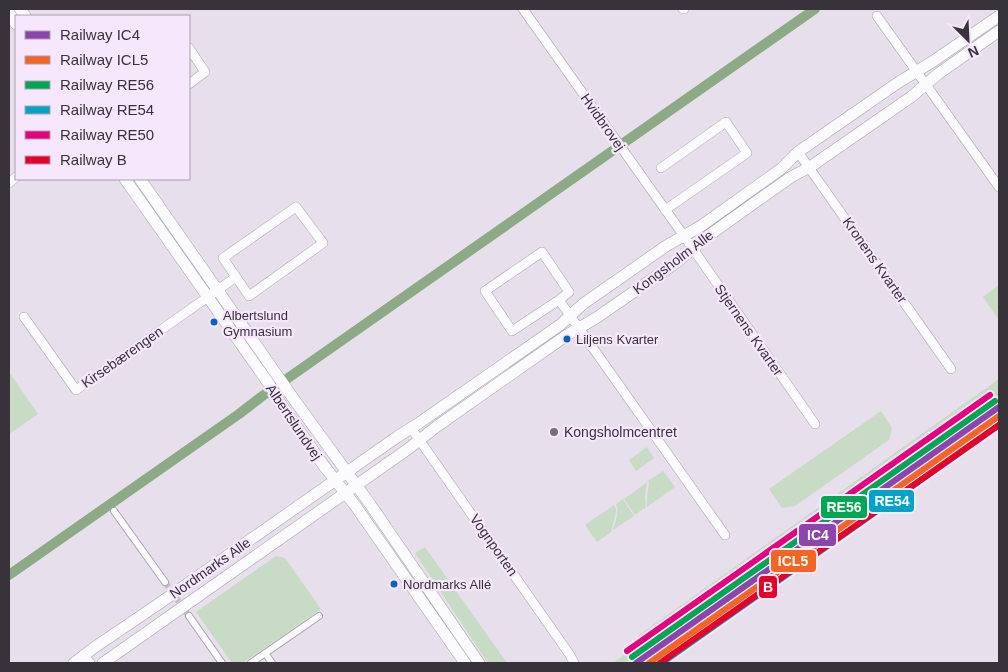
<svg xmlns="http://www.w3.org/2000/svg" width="1008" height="672" font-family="Helvetica,sans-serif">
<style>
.green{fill:#c8dbc4}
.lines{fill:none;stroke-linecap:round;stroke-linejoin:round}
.canal{stroke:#8caa86;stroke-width:10}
.pedestrian-tunnel{stroke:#c4bcc8;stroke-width:6;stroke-dasharray:6 3;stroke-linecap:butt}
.pedestrian-casing{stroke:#aaa5ad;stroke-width:8}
.minor-casing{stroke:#aaa5ad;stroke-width:10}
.tertiary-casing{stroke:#aaa5ad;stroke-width:12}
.pedestrian{stroke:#fbfafc;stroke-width:6}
.minor{stroke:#fbfafc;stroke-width:9}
.tertiary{stroke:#fbfafc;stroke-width:11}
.rail-1-casing{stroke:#f6e7fd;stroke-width:10}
.rail-2-casing{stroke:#f6e7fd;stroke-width:10}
.rail-3-casing{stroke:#f6e7fd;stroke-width:10}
.rail-4-casing{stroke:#f6e7fd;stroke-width:10}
.rail-5-casing{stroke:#f6e7fd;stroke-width:10}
.rail-6-casing{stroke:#f6e7fd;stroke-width:10}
.rail-1{stroke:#8e44ad;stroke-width:6}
.rail-2{stroke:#f26522;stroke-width:6}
.rail-3{stroke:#00a651;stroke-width:6}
.rail-4{stroke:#03a3c7;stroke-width:6}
.rail-5{stroke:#e5007d;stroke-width:6}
.rail-6{stroke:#e4002b;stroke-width:6}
.bus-dot{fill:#0065bd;stroke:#f6e7fd;stroke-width:2}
.poi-dot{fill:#756f79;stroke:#f6e7fd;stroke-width:2}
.labels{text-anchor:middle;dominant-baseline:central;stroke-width:4.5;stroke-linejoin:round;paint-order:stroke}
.bus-label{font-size:13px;fill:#38323b;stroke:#f6e7fd;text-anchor:start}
.street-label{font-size:14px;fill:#38323b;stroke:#f6e7fd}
.poi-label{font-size:14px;fill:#38323b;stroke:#f6e7fd;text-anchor:start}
.line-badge{stroke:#f6e7fd;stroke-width:2}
.badge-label{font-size:14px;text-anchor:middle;font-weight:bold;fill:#fff}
</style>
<rect width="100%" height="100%" fill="#e7dfeb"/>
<path class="green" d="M999,285V320L983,297Z
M9,372L38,414L9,434Z
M999,379V402L624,663H613L636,647L639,635Z
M881,411L892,428L889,440L795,506L782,508L769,489Z
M647,447L654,458L636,471L629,460Z
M663,471L675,487L647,507V497L649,483L648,481Z
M647,482L645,496L646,507L635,515L624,499Z
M623,499L634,516L613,530C615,522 620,513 616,504Z
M614,505L616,509V512L611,532L597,542L585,525Z
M425,547L507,663H488L415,553Z
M276,556L285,558L321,609L243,663H232L196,612Z"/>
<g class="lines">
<path class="canal" d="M9,575L239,414L261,397L815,9"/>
<path class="pedestrian-tunnel" d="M165,582L189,616"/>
<g class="pedestrian-casing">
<path id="pedestrian" d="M114,511L165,582
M189,616L222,663
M265,653L272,663
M251,663L319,616"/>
</g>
<g class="minor-casing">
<path id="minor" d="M523,9L684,236L815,424
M683,9H684
M877,16L999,187
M189,48L205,72L189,84
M798,152L951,369
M661,168L726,122L747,153L665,210
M9,183L16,177
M559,300L512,331L485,291L542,252L569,292L559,300L725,535
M24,317L76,390L236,277L249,296L323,243L296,207L223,258L236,277
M411,428L570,655L574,663
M83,655L90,663"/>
</g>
<g class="tertiary-casing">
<path id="tertiary" d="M20,9L25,16
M9,13L16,24
M125,179L269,384L282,406L324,466L354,504L465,663
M140,179L293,398L370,504L479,663
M74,663L95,647L157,605L397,437L419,423L560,325L583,304L666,246L701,226L781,169L798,152L899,82L932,62L999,16
M103,663L408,449L436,427L567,335L596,318L677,262L708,236L757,201L791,177L810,167L911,97L938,74L999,31"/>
</g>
<use href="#pedestrian" class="pedestrian"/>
<use href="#minor" class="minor"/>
<use href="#tertiary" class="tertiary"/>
<g class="rail-1-casing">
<path id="rail-1" d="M636,663L999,407"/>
</g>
<g class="rail-2-casing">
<path id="rail-2" d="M649,663L999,416"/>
</g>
<g class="rail-3-casing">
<path id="rail-3" d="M632,657L995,401"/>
</g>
<g class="rail-4-casing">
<path id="rail-4" d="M662,663L999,425"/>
</g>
<g class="rail-5-casing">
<path id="rail-5" d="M627,651L990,395"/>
</g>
<g class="rail-6-casing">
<path id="rail-6" d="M660,663L999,425"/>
</g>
<use href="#rail-1" class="rail-1"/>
<use href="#rail-2" class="rail-2"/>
<use href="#rail-3" class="rail-3"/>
<use href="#rail-4" class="rail-4"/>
<use href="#rail-5" class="rail-5"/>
<use href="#rail-6" class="rail-6"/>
</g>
<g class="bus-dot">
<circle cx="214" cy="322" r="4.5"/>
<circle cx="567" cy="339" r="4.5"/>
<circle cx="394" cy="584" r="4.5"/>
</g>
<circle class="poi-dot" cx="554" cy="432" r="5"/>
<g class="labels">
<g class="bus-label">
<text x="223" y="315">Albertslund<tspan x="223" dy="16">Gymnasium</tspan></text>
<text x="576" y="339">Liljens Kvarter</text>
<text x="403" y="584">Nordmarks Allé</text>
</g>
<g class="street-label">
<text transform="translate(603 122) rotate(55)">Hvidbrovej</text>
<text transform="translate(875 260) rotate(55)">Kronens Kvarter</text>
<text transform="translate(673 262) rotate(-37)">Kongsholm Alle</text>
<text transform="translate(749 330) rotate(55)">Stjernens Kvarter</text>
<text transform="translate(122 357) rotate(-35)">Kirsebærengen</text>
<text transform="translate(294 422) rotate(56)">Albertslundvej</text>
<text transform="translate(494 545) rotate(55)">Vognporten</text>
<text transform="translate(210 568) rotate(-35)">Nordmarks Alle</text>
</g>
<g class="poi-label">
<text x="564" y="432">Kongsholmcentret</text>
</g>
</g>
<g class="line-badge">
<rect x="868" y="489" width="47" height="24" rx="5" fill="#03a3c7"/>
<rect x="820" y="495" width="48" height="24" rx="5" fill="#00a651"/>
<rect x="798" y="523" width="39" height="24" rx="5" fill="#8e44ad"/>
<rect x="770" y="549" width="47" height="24" rx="5" fill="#f26522"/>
<rect x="758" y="575" width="20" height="24" rx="5" fill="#e4002b"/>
</g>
<g class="badge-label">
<text x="892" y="506">RE54</text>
<text x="844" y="512">RE56</text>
<text x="818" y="540">IC4</text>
<text x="793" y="566">ICL5</text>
<text x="768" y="592">B</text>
</g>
<rect width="1008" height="672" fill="none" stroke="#38323b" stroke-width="20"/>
<rect x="15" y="15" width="175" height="165" fill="#f6e7fd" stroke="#aa9faf"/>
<rect x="25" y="31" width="25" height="8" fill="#8e44ad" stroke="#aa9faf"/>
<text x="60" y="40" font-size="15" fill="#38323b">Railway IC4</text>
<rect x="25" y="56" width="25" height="8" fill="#f26522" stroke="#aa9faf"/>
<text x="60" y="65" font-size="15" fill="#38323b">Railway ICL5</text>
<rect x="25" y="81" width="25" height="8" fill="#00a651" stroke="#aa9faf"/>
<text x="60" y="90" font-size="15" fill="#38323b">Railway RE56</text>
<rect x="25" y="106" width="25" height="8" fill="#03a3c7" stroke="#aa9faf"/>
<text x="60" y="115" font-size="15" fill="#38323b">Railway RE54</text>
<rect x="25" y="131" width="25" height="8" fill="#e5007d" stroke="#aa9faf"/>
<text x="60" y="140" font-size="15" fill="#38323b">Railway RE50</text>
<rect x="25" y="156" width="25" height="8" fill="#e4002b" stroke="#aa9faf"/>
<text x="60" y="165" font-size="15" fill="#38323b">Railway B</text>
<g transform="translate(968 40) rotate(156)" stroke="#f6e7fd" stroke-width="4" paint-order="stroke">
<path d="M0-4L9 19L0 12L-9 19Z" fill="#38323b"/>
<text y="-8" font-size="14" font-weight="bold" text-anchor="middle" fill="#38323b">N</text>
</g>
</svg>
